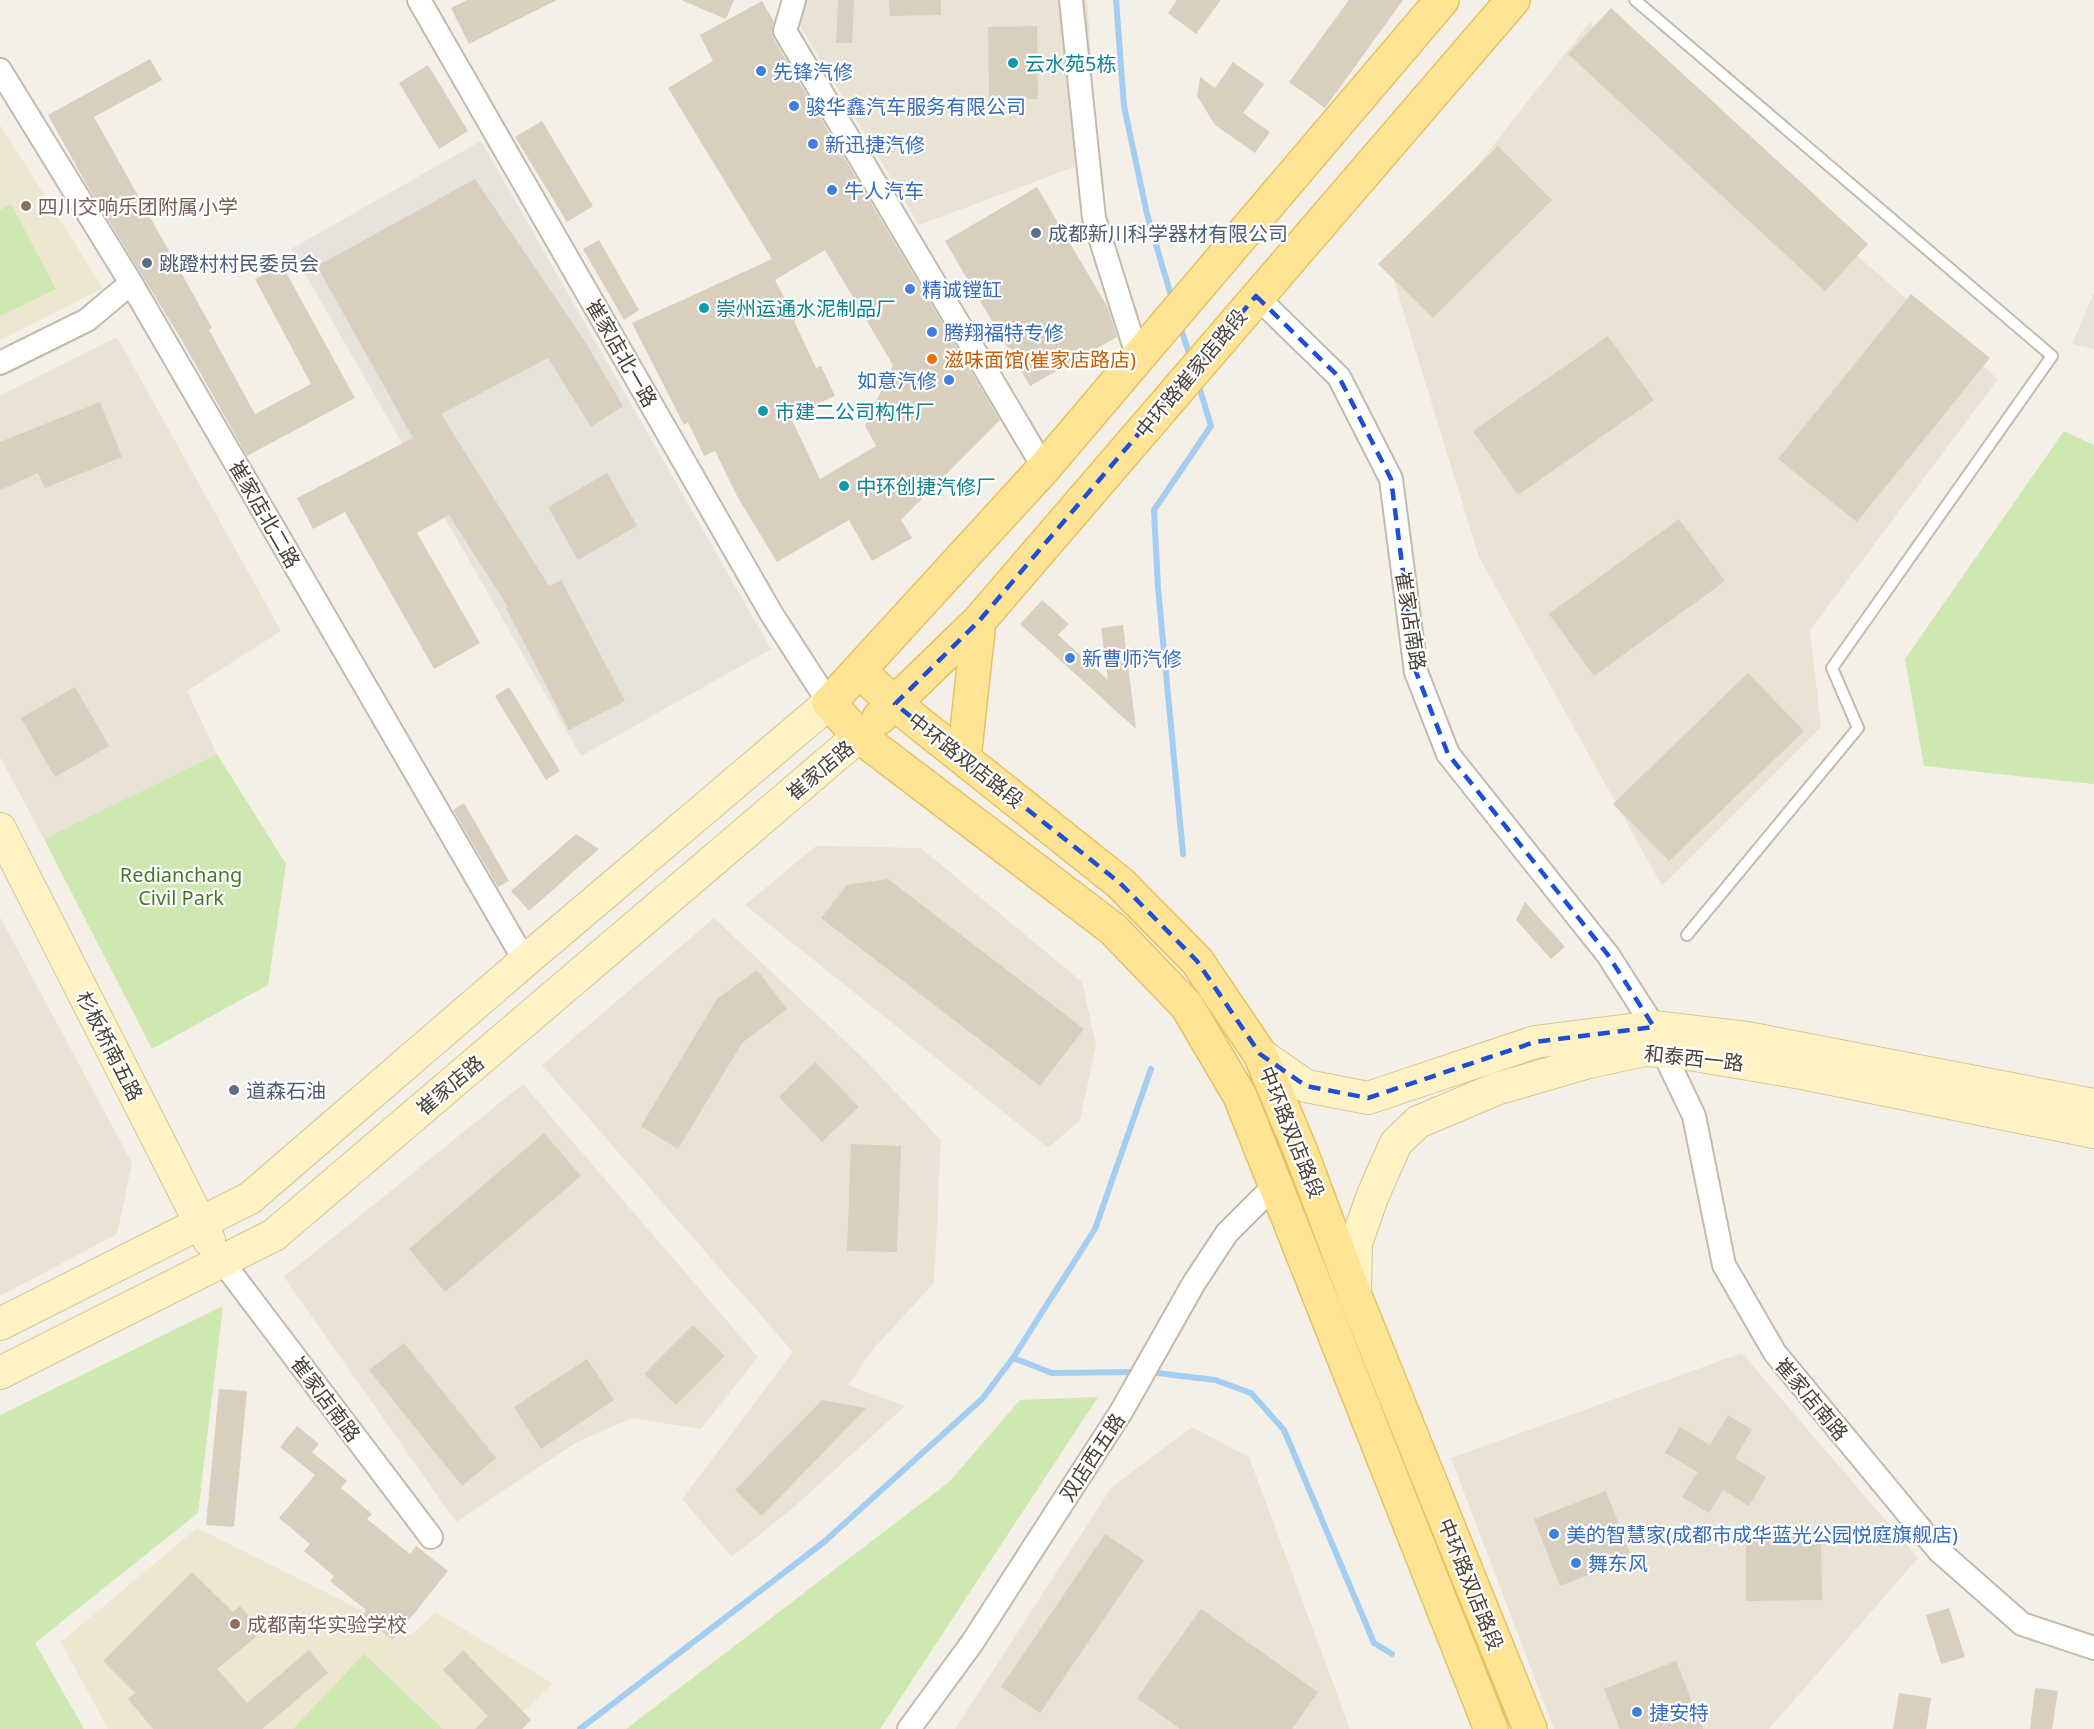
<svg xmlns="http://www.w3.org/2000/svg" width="2094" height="1729" font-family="'Noto Sans','Noto Sans SC',sans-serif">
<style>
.residential{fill:#e8e3d5}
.industrial{fill:#e6e2dc}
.education{fill:#ede6d1}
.green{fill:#cde8b0}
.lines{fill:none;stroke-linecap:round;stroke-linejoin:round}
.stream{stroke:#a3cef1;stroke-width:6}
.building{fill:#d8cfbf;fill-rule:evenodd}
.lane-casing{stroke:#c2bbad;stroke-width:14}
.street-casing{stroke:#c2bbad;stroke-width:26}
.secondary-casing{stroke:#d4c597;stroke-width:34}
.primary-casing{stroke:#e4c364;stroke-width:36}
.lane{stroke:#fff;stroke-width:10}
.street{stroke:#fff;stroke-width:22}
.secondary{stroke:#fff3c6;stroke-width:32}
.primary{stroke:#ffe495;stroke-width:33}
.marked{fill:none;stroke:#1d4ed8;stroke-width:4.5;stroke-dasharray:12 8;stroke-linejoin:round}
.culture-dot{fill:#0f9aa8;stroke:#fff;stroke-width:2}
.shop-dot{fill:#3f7fe0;stroke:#fff;stroke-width:2}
.education-dot{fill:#8d6e63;stroke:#fff;stroke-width:2}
.service-dot{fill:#5c6f8a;stroke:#fff;stroke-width:2}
.food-dot{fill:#e8710a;stroke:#fff;stroke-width:2}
.labels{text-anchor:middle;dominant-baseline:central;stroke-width:4.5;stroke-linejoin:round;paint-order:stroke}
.culture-label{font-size:20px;fill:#0d838f;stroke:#fff;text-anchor:start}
.shop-label{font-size:20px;fill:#366cbe;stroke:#fff;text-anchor:start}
.education-label{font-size:20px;fill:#785e54;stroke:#fff;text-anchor:start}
.service-label{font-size:20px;fill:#4e5e75;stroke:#fff;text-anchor:start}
.street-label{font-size:20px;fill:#474136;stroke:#fff}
.food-label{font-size:20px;fill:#c56008;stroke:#fff;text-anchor:start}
.park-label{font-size:20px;fill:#447929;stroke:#fff}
</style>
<rect width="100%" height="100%" fill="#f4f0e7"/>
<path class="residential" d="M805,0H1087L1098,158L919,225L799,24Z
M1590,22L1998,379L1810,630L1821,727L1662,886L1479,557L1392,274Z
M117,337L281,631L187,691L217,754L44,839L0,757V396Z
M816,846L921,848L1082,982L1096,1045L1080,1120L1048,1148L745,905Z
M0,917L132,1163L117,1234L0,1296Z
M714,918L862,1057L941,1140L934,1283L874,1348L848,1385L905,1406L794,1507L732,1557L682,1499L793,1352L542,1065Z
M523,1084L758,1357L701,1429L632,1418L577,1442L456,1522L284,1277Z
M1742,1353L1918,1558L1769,1729H1554L1451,1458Z
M1192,1427L1249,1457L1350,1729H955L1111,1488Z"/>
<path class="industrial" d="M481,141L771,649L581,756L291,249Z
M2094,293V349L2072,344Z"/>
<path class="education" d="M0,125L103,288L0,340Z
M197,1528L411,1635L436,1612L553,1684L505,1729H108L61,1642Z"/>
<path class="green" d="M11,204L56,289L0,316V210Z
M2064,431L2094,445V784L1924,766L1905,659Z
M217,754L286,864L268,985L152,1049L44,839Z
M223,1306L198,1513L35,1643L84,1729H0V1415Z
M1098,1397L880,1729H626L949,1482L1020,1400Z
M364,1654L443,1729H293Z"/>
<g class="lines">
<path class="stream" d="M1116,0L1124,106L1147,214L1172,299
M1180,326L1191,359
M1183,854L1158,588L1154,510L1211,426L1198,383
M1013,1358L1052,1373L1138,1372
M1149,1372L1215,1380L1251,1393L1284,1430L1374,1643L1392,1654
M580,1729L824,1542L982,1399L1013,1358L1095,1229L1151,1069"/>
</g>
<path class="building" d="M467,0H557L469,44L451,8Z
M681,0H734L726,19Z
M838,0H854L852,43H836Z
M889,0H941V15L890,16Z
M1177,0H1221L1196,34L1168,13Z
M1349,0H1403L1325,108L1289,82Z
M762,1L774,22L772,32L773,38L1000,420L901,520L912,538L872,561L849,520L777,562L737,496L715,451L704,456L688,422L684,425L632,323L772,259L668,88L713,61L700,35ZM825,250L893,365L865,426L876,446L820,479L790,416L835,396L821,366L816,368L794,321L796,320L775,280Z
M1611,8L1868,244L1825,291L1568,54Z
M1037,26L1038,99L989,100L988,27Z
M150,59L162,80L94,117L212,328L209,330L255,414L311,384L255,279L282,265L355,398L247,456L184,344L88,187L48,115Z
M1233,62L1264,84L1243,113L1270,132L1255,153L1215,125L1197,96L1200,77L1215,88Z
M428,65L468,131L439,149L399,83Z
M542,121L593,206L567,222L515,137Z
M1498,146L1552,200L1433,318L1378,264Z
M475,179L584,340L623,406L591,427L548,358L441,414L549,586L561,580L625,701L569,730L506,608L508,607L449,515L417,533L480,643L434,669L345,512L313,529L297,498L413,438L317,266Z
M1037,187L1108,308L1117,337L1030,386L945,241Z
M599,240L639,310L624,320L583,249Z
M1911,294L1990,358L1857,522L1778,459Z
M1608,336L1654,400L1518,495L1473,431Z
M100,402L122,457L45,488L38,473L0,490V442Z
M607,473L637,526L578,560L548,507Z
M1679,519L1725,581L1594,676L1549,614Z
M1042,600L1069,624L1058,635L1108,680L1101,628L1123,625L1136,729L1020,624Z
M1748,673L1804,731L1669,861L1613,804Z
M75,687L109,746L55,777L21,718Z
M509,687L560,771L546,780L495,696Z
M464,803L509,881L498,887L453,810Z
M576,834L599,849L529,911L511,891Z
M888,879L1084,1029L1040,1086L821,918L847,885Z
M1525,902L1565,947L1551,959L1516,920Z
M757,970L787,1009L742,1043L678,1149L641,1126L717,999Z
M815,1062L859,1107L822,1142L779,1097Z
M544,1133L581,1176L445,1292L409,1249Z
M851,1144L901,1146L897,1252L847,1251Z
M693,1325L725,1356L676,1405L644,1374Z
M404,1343L496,1458L462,1486L369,1370Z
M587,1359L614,1400L541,1449L514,1407Z
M219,1389L247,1391L234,1527L206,1525Z
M822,1400L866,1408L762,1516L735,1490Z
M1728,1415L1752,1430L1735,1458L1766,1477L1749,1506L1723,1490L1709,1513L1682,1497L1698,1472L1665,1453L1680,1427L1710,1445Z
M297,1426L319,1444L312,1452L347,1481L341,1488L372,1514L367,1519L410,1554L416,1546L448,1571L393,1640L362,1616L366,1610L330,1581L334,1576L304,1551L310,1544L279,1518L315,1475L280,1447Z
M1606,1491L1632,1558L1560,1586L1534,1519Z
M1105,1534L1144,1560L1040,1713L1001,1687Z
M1746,1537H1821L1822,1600L1746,1601Z
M192,1572L233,1612L240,1606L262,1632L217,1669L247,1703L309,1650L328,1673L262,1729H153L128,1699L135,1693L103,1661Z
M1949,1608L1965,1657L1941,1664L1926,1615Z
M1201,1609L1318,1692L1292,1729H1180L1137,1698Z
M463,1650L531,1720L522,1729H475L488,1716L443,1670Z
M1676,1661L1703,1729H1620L1604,1689Z
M2035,1688L2058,1691L2052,1729H2030Z
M1899,1693L1931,1698L1926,1729H1893Z"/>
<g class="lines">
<g class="lane-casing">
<path id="lane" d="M1635,0L2052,356L1832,668L1858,728L1687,935"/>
</g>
<g class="street-casing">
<path id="street" d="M419,0L771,613L829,703
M794,0L785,31L1044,468
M1071,0L1094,218L1138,358
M0,70L131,283L525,961
M1256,296L1339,377L1391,479L1416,672L1448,754L1608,955L1654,1027
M0,363L87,320L131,283
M1663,1051L1694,1116L1724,1265L1775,1353L1939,1551L2022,1624L2094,1648
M222,1261L431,1537
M909,1729L972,1643L1121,1412L1194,1283L1227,1233L1274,1186"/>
</g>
<g class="secondary-casing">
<path id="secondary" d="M0,829L209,1240
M1260,1054L1306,1086L1368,1098L1535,1042L1654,1027L1747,1038L2094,1105
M1355,1292L1356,1243L1373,1195L1396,1143L1418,1122L1496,1089L1589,1062L1644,1050L1677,1052L1802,1073L2094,1132
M0,1324L250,1198L525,961L829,703
M0,1373L274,1235L859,736"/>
</g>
<g class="primary-casing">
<path id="primary" d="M1442,0L1044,468L829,703L859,736L1113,929L1187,1006L1240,1096L1491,1729
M859,671L895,704L1120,883L1197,961L1260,1054L1301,1152L1355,1296L1530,1729
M879,718L979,621L1513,0
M964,758L979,621"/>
</g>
<use href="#lane" class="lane"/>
<use href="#street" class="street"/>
<use href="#secondary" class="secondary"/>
<use href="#primary" class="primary"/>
</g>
<path class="marked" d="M1256,296L1339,377L1391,479L1416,672L1448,754L1608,955L1654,1027L1535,1042L1368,1098L1306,1086L1260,1054L1197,961L1120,883L895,704L979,621Z"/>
<g class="culture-dot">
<circle cx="1013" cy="63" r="6"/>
<circle cx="704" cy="308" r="6"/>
<circle cx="763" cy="411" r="6"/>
<circle cx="844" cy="486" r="6"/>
</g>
<g class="shop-dot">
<circle cx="761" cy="71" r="6"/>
<circle cx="794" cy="106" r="6"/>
<circle cx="813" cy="144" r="6"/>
<circle cx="832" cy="190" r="6"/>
<circle cx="910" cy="289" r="6"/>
<circle cx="932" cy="332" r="6"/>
<circle cx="949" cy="380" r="6"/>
<circle cx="1070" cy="658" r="6"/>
<circle cx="1554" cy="1534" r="6"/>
<circle cx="1576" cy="1563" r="6"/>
<circle cx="1637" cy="1712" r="6"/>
</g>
<g class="education-dot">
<circle cx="26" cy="206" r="6"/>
<circle cx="235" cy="1624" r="6"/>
</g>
<g class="service-dot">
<circle cx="1036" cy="233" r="6"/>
<circle cx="147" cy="263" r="6"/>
<circle cx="234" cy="1090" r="6"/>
</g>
<circle class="food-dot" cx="932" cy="359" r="6"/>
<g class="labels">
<g class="culture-label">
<text x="1025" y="63">云水苑5栋</text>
<text x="716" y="308">崇州运通水泥制品厂</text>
<text x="775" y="411">市建二公司构件厂</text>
<text x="856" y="486">中环创捷汽修厂</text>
</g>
<g class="shop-label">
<text x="773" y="71">先锋汽修</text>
<text x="806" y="106">骏华鑫汽车服务有限公司</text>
<text x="825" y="144">新迅捷汽修</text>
<text x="844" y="190">牛人汽车</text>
<text x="922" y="289">精诚镗缸</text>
<text x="944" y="332">腾翔福特专修</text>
<text x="937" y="380" text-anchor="end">如意汽修</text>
<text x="1082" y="658">新曹师汽修</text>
<text x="1566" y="1534">美的智慧家(成都市成华蓝光公园悦庭旗舰店)</text>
<text x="1588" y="1563">舞东风</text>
<text x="1649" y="1712">捷安特</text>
</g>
<g class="education-label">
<text x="38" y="206">四川交响乐团附属小学</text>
<text x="247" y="1624">成都南华实验学校</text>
</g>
<g class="service-label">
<text x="1048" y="233">成都新川科学器材有限公司</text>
<text x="159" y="263">跳蹬村村民委员会</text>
<text x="246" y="1090">道森石油</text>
</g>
<g class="street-label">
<text transform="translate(622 353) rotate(60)">崔家店北一路</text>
<text transform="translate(1191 373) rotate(-50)">中环路崔家店路段</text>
<text transform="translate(265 514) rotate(60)">崔家店北二路</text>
<text transform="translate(1411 621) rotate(81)">崔家店南路</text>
<text transform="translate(966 760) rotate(38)">中环路双店路段</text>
<text transform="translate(820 770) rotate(-40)">崔家店路</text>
<text transform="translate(110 1046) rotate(63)">杉板桥南五路</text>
<text transform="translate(1694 1058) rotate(6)">和泰西一路</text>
<text transform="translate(450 1085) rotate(-40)">崔家店路</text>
<text transform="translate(1292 1132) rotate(68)">中环路双店路段</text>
<text transform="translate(326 1399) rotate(53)">崔家店南路</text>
<text transform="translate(1812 1399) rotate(50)">崔家店南路</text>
<text transform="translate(1092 1457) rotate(-57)">双店西五路</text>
<text transform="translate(1471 1584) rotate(68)">中环路双店路段</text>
</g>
<g class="food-label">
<text x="944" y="359">滋味面馆(崔家店路店)</text>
</g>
<g class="park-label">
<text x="181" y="874">Redianchang<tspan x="181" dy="23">Civil Park</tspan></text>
</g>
</g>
</svg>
